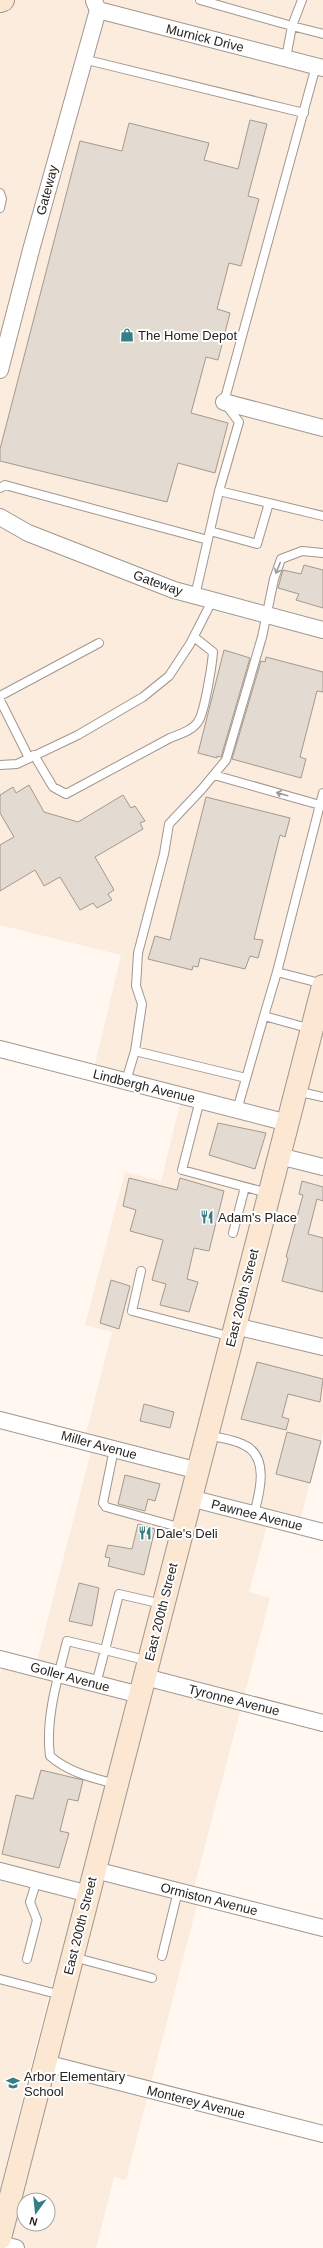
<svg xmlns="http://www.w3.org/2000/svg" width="323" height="2248" font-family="Arial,sans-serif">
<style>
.built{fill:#fbecdd;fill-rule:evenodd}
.building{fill:#e3dad1;stroke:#a29991}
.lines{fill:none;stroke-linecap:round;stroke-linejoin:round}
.lane-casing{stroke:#a0978f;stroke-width:10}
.street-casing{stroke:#a0978f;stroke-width:18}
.secondary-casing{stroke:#a0978f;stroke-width:24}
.lane{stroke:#fff;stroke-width:8}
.street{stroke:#fff;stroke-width:16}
.secondary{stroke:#fce7d2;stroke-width:22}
.oneway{stroke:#9d9c9a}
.labels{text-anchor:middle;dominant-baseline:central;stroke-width:4;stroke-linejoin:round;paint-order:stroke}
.street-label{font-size:13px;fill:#26221f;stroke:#fff}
.poi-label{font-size:13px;fill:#26221f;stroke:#fff;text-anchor:start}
</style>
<rect width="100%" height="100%" fill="#fff7f0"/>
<path class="built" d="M3,0H323V1433L299,1525L269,1518L249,1592L270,1598L192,1895L199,1897L126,2180L114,2177L96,2248H0L66,1981L53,1978L0,2189V1674L4,1660L35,1668L93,1444L84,1441L112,1332L85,1325L125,1172L161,1181L182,1096L93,1073L121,955L0,925V1ZM24,2200H48V2224H24Z"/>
<path class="building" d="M250,120L267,124L248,196L259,199L241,266L229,263L217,309L230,313L218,360L206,357L191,413L228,423L215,473L178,463L167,502L0,461V449L80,141L122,151L129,123L209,143L204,160L238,169Z
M304,565L323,570V608L296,600L299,594L278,588L283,570L301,574Z
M224,650L250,658L221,757L217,756V758L198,753Z
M266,657L323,672V692L317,691L300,757L306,759L301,778L232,759L261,661L265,662Z
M29,785L44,812L78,822L123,795L131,808L135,806L145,821L140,823L143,829L95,857L114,890L108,894L112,900L97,908L93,903L80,910L60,877L44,886L35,870L0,891V845L14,837L0,813V795L13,787L16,793Z
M206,797L290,818L285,837L280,835L254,939L263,940L258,958L250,956L245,969L200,958L198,967L193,966L192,970L148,959L155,936L170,940Z
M218,1123L266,1133L255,1169L209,1155Z
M129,1178L177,1190L180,1178L224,1191L209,1251L194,1248L187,1279L198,1282L189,1312L160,1305L166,1284L152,1280L163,1240L130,1231L136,1210L123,1206Z
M302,1181L323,1187V1201L317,1199L308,1234L323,1238V1292L282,1281L288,1258L286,1257L303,1195L299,1194Z
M111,1280L130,1286L119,1329L100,1323Z
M257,1362L323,1379L320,1402L288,1394L282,1417L289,1419L286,1430L241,1419Z
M144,1404L174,1412L170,1428L140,1421Z
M287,1432L321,1441L310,1483L276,1474Z
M125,1475L160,1484L155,1501L148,1499L145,1511L118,1504Z
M138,1524L155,1529L144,1575L108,1566L110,1558L105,1557L108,1545L132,1549Z
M79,1583L99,1588L92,1626L69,1621Z
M41,1770L83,1780L78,1801L68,1799L60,1831L69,1833L59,1868L2,1854L16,1795L33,1799Z"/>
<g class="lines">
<g class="lane-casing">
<path id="lane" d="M200,0L292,26L302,0
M286,58L292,26L323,34
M83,59L304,113
M0,193L2,199L0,208
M0,488L5,485L27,491L208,540
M219,491L323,516
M210,531L257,544L269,503
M195,596L219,491L239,422L224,402L316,66
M0,696L99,643
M0,700L29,758
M34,755L53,787L66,794L170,738C180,734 194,730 199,720C205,709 212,665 213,652L194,637
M0,765L17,764L78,735L143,697L169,676L190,644L212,601
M214,775L320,805
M323,793L277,972L323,984
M277,972L264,1016L311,1029
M135,1051L142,1004L136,986L138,953L164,854L169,824L202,789L226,760L262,637L274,579L281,559L302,551L323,553
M126,1081L135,1051L246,1078
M296,1091L323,1097
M200,1100L182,1170L268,1193
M237,1110L264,1016
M233,1233L245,1187
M141,1271L132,1311L232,1337
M208,1435C219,1438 232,1439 242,1444C270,1455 260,1492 254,1514
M114,1449L103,1503L106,1507L182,1528
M149,1661L105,1650L119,1594L162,1604
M96,1684L105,1650L67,1641C58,1677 45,1719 50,1756C68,1772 92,1778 116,1784
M162,1956L178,1891
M73,1957L152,1978
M27,1959L37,1920L30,1902L37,1880
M0,1979L61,1995"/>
</g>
<g class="street-casing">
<path id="street" d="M94,1L98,10L323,68
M0,370L31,250L98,10
M224,402L323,428
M0,517L28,533L174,590L323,630
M0,1049L288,1123
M279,1156L323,1167
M235,1326L323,1347
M0,1420L199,1471
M190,1498L323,1532
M0,1659L140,1695
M145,1677L323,1723
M95,1870L323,1928
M0,1871L89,1894
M45,2063L323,2134
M0,2244L16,2248"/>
</g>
<g class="secondary-casing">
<path id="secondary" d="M0,1L3,0
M0,2238L323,986"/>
</g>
<use href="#lane" class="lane"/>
<use href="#street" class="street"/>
<use href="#secondary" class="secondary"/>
</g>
<defs><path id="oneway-shaft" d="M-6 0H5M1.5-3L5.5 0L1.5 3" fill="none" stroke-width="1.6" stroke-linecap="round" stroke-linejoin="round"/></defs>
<g class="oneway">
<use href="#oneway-shaft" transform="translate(278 568) rotate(112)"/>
<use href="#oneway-shaft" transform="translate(282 794) rotate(-164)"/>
</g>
<defs>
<g id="shop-bare" transform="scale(1.08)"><path d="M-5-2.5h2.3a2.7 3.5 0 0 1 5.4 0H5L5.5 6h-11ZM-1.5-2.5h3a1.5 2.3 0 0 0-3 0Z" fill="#367e86" stroke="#fff" stroke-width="2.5" paint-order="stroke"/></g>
<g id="restaurant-bare" transform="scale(1.08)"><path d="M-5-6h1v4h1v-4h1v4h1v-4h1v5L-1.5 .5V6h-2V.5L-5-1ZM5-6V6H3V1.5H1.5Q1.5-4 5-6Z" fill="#367e86" stroke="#fff" stroke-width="2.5" paint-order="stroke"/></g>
<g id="school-bare" transform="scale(1.08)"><path d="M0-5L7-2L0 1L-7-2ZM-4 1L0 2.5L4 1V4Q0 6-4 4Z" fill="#367e86" stroke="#fff" stroke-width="2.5" paint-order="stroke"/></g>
</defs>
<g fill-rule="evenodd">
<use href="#shop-bare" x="127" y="335"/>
<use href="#restaurant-bare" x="207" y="1217"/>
<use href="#restaurant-bare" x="145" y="1533"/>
<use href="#school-bare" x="13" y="2083"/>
</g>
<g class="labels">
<g class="street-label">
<text transform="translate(205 38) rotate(14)">Murnick Drive</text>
<text transform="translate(47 190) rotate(-75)">Gateway</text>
<text transform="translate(158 583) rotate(20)">Gateway</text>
<text transform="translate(144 1086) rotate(14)">Lindbergh Avenue</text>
<text transform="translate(242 1298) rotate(-76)">East 200th Street</text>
<text transform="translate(99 1445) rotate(15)">Miller Avenue</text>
<text transform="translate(257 1515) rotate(14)">Pawnee Avenue</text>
<text transform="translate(161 1612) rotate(-76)">East 200th Street</text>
<text transform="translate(70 1677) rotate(15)">Goller Avenue</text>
<text transform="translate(234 1700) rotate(14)">Tyronne Avenue</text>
<text transform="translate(209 1899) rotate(14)">Ormiston Avenue</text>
<text transform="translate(80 1926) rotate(-76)">East 200th Street</text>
<text transform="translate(196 2102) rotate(14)">Monterey Avenue</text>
</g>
<g class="poi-label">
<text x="138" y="335">The Home Depot</text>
<text x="218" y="1217">Adam's Place</text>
<text x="156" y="1533">Dale's Deli</text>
<text x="24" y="2076">Arbor Elementary<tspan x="24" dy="15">School</tspan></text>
</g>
</g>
<g transform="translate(36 2212) rotate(195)"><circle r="19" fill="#ffffff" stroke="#a8a7a5"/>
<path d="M0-3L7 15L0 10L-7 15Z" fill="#367e86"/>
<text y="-6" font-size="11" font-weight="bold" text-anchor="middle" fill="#26221f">N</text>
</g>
</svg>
